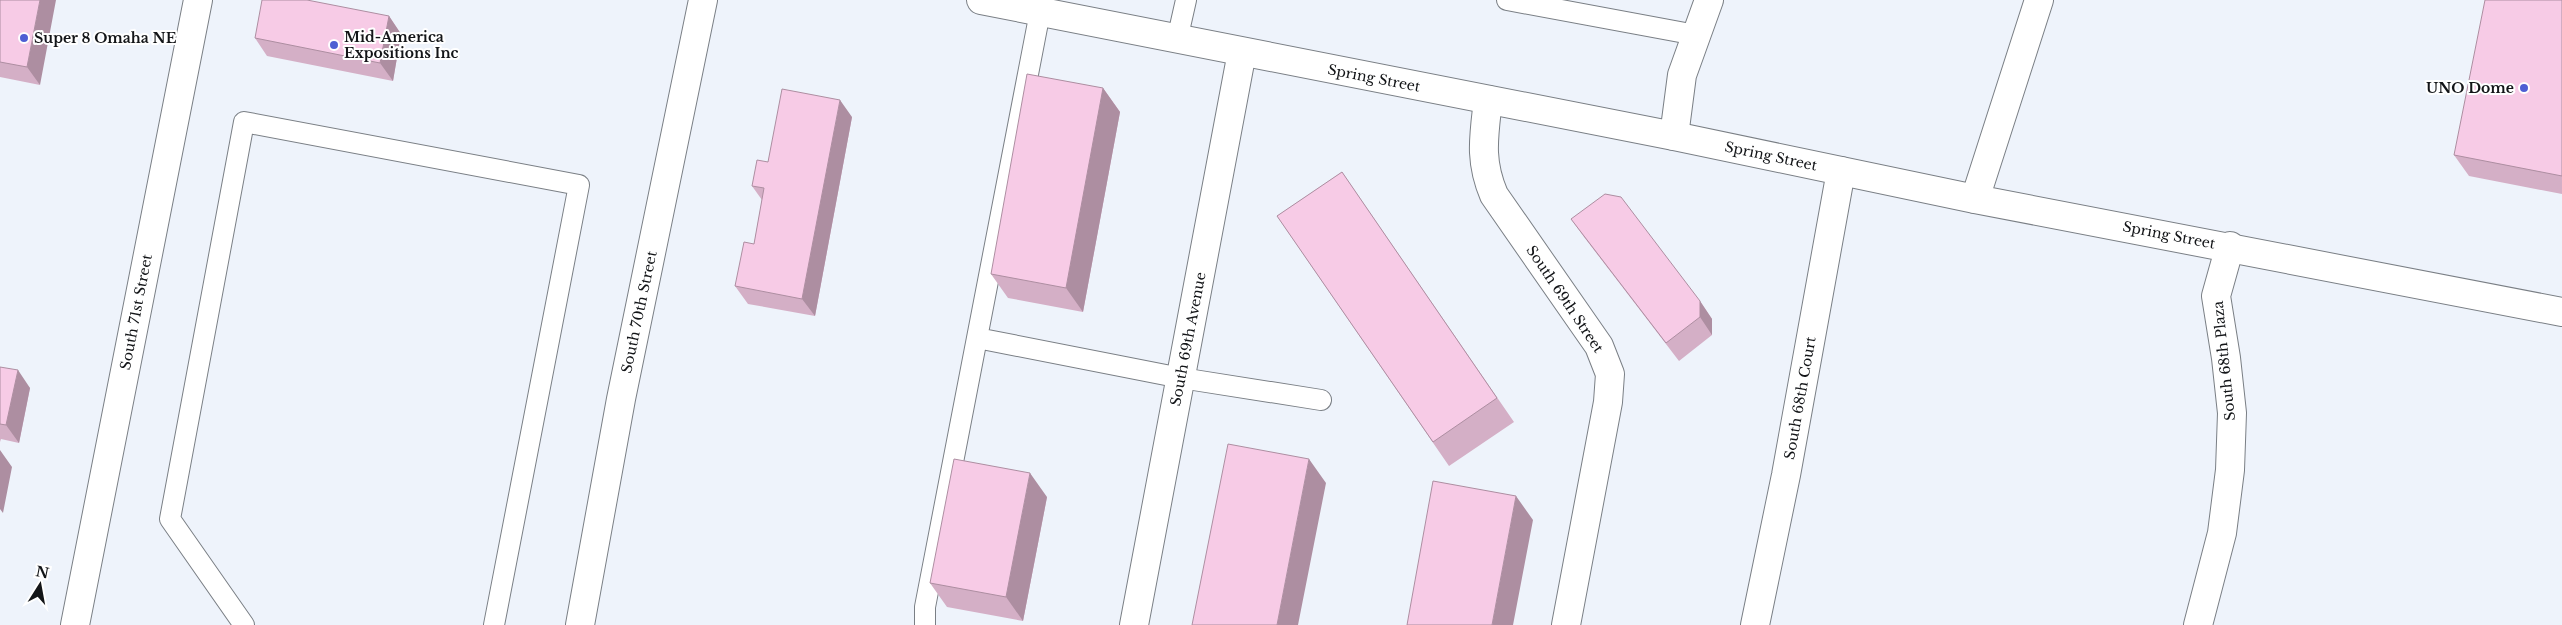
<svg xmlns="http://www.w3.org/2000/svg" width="2562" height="625" font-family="'Libre Baskerville',serif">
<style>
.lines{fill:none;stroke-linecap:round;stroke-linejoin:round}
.service-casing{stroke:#7a7f85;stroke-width:22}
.minor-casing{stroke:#7a7f85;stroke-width:30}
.tertiary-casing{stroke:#7a7f85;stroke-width:30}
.service{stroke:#fff;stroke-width:20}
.minor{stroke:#fff;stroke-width:28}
.tertiary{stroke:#fff;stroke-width:28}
.wall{fill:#d4afc6}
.shaded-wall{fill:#ad8ea1}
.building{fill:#f7cbe6;stroke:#ad8ea1}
.poi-dot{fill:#4e5ed3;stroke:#fff;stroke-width:2}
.labels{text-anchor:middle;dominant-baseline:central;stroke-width:4;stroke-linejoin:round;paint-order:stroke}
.poi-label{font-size:14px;font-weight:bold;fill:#131518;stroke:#fff;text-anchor:start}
.street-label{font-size:14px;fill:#131518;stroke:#fff}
</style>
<rect width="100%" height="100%" fill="#eef3fb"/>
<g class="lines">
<g class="service-casing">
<path id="service" d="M1507,0L1696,35
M1177,40L1186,0
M977,338L1181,378L1321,400
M244,625L170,519L244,122L579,185L494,625
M925,625V607L1040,12"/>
</g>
<g class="minor-casing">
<path id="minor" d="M1488,100C1484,136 1479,160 1494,195L1599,346L1610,374L1608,402L1566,625
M1674,136L1682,75L1709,0
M1975,199L2039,0
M75,625L198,0
M580,625L621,399L703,0
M1134,625L1242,52
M1755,625L1786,475L1841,171
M2198,625L2222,533L2230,470L2232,413L2226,358L2216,296L2230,246"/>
</g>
<g class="tertiary-casing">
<path id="tertiary" d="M981,0L1674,136L1975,199L2562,312"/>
</g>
<use href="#service" class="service"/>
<use href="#minor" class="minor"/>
<use href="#tertiary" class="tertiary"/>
</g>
<path class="wall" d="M0,0L40,85L0,77Z
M2562,0V194L2469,176L2454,155Z
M389,16L401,34L393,81L267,56L255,38Z
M1103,88L1120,112L1083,312L1008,298L991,274Z
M852,117L815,316L748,304L735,286L754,244L762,200L752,186L768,162Z
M1342,172L1514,422L1449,466L1277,216Z
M1571,219L1700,301L1712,319V335L1679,361L1584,237Z
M0,367L30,388L19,443L1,439L0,442Z
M1047,497L1023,621L947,607L930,583Z"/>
<path class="shaded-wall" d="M40,0H56L40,85L27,67Z
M389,16L401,34L393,81L380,63Z
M1103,88L1120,112L1083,312L1066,288Z
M840,100L852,117L815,316L802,299Z
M1700,301L1712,319V335L1700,317Z
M18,370L30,388L19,443L6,425Z
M0,450L12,467L3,513L0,509Z
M1309,459L1326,483L1298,625H1277Z
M1030,473L1047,497L1023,621L1006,597Z
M1516,496L1533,520L1513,625H1492Z"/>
<path class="building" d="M0,0H40L27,67L0,62Z
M262,0H307L389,16L380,63L255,38Z
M2485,0H2562V176L2454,155Z
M1027,74L1103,88L1066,288L991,274Z
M782,89L840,100L802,299L735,286L744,242L754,244L764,188L752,186L757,160L768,162Z
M1342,172L1497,398L1433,442L1277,216Z
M1605,194L1621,197L1700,301V317L1666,343L1571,219Z
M0,367L18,370L6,425L0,424Z
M1228,444L1309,459L1277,625H1192Z
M954,459L1030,473L1006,597L930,583Z
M1433,481L1516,496L1492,625H1407Z"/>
<g class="poi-dot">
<circle cx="24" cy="38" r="5"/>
<circle cx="334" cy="45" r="5"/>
<circle cx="2524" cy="88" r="5"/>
</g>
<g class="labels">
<g class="poi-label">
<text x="344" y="37">Mid-America<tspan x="344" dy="16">Expositions Inc</tspan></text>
<text x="34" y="38">Super 8 Omaha NE</text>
<text x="2514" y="88" text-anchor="end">UNO Dome</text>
</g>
<g class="street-label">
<text transform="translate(1374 78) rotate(11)">Spring Street</text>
<text transform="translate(1771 156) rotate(12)">Spring Street</text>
<text transform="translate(2169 235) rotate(11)">Spring Street</text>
<text transform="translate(1565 299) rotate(56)">South 69th Street</text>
<text transform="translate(136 312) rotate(-79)">South 71st Street</text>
<text transform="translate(639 312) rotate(-78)">South 70th Street</text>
<text transform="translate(1188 339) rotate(-79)">South 69th Avenue</text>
<text transform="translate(2224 361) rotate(-96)">South 68th Plaza</text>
<text transform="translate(1800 398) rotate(-80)">South 68th Court</text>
</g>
</g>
<g transform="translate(40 585) rotate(11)" stroke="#ffffff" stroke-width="4" paint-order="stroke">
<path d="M0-4L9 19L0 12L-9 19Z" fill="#131518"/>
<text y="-8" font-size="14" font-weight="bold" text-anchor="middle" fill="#131518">N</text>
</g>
</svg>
